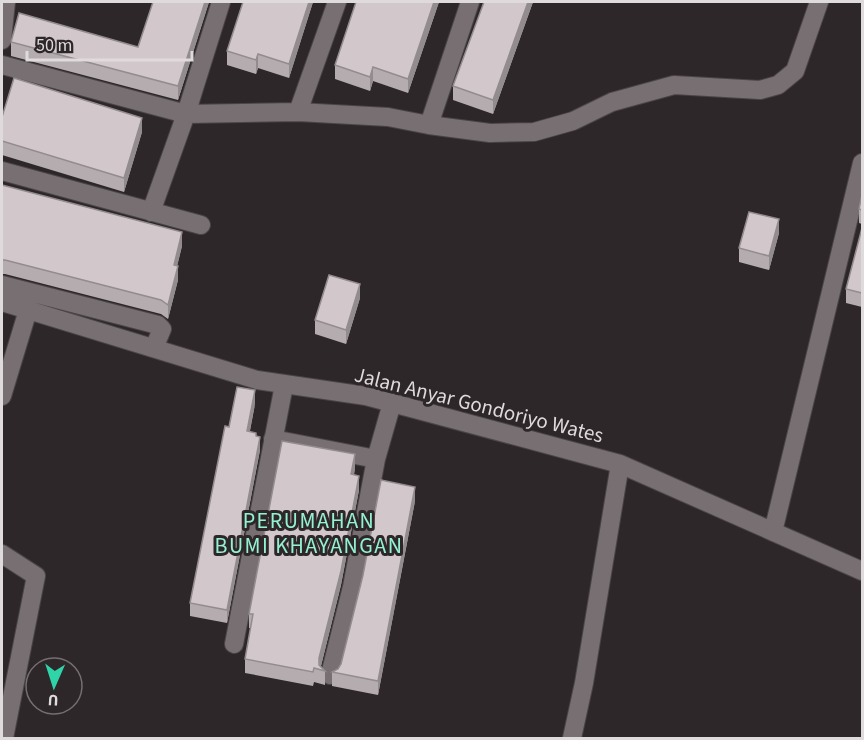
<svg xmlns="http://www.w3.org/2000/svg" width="864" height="740" font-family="'Source Sans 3',sans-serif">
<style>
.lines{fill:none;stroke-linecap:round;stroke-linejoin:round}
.minor-casing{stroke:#4a4547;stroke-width:20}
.minor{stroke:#786f73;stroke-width:18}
.wall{fill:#b5acaf}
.shaded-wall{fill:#938c8f}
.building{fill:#d2c8cc;stroke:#938c8f;stroke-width:1.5}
.labels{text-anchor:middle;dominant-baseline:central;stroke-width:6;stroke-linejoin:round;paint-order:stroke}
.street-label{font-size:21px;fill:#dfdadc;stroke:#2e272a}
.neighbourhood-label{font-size:22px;letter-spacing:1.5px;fill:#94f1d1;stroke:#2e272a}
</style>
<rect width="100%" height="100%" fill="#2e272a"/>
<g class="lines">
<g class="minor-casing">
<path id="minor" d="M2,40L6,2
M2,65L186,114L298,112L388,117L429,125L470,2
M298,112L337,2
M429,125L490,133L534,132L573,121L612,102L674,85L760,90L778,85L795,71L819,2
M2,171L201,225
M151,212L186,114L221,2
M2,285L158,325L162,329L154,348
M2,302L257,380L366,396L620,464L862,571
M2,396L28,310
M273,439L376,459L352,587L330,675
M376,459L392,403
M773,532L862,163
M2,554L36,576L4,738
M234,644L284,385
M572,738L584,683L620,464"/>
</g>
<use href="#minor" class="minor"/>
</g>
<path class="wall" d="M153,2H209L178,100L11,56V42L138,47Z
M243,2H313L289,78L258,68L256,74L227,65V51Z
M439,2L408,93L373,81L370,91L335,79V65Z
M484,2H533L493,114L453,100V86Z
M2,117L142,132L124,192L2,155Z
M2,185L182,246L177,266L178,280L168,319L161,314L5,274H2Z
M862,195V224L859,223V209Z
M862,228V307L846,303V289Z
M779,233L769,270L739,262V248Z
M360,298L346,344L315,334V320Z
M255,404L250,431L256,436L260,450L227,623L190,616V603Z
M355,468L354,475L359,490L341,585L321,666L325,671V685L314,682L313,686L245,673V659L251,628H249V614Z
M415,501L378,695L332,686V672L338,669L341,664Z"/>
<path class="shaded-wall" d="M205,2H209L178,100V86Z
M309,2H313L289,78V64Z
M434,2H439L408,93V79Z
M528,2H533L493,114V100Z
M258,54V68L256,74V60Z
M373,67V81L370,91V77Z
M142,118V132L124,192V178Z
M779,219V233L769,270V256Z
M182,232V246L174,279V265Z
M178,266V280L168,319V305Z
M360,284V298L346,344V330Z
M255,390V404L247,445V431Z
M260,437V450L227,623V610Z
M355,454V468L351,488V474Z
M359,476V490L341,585L320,670L319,658Z
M415,487V501L378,695V681Z"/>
<path class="building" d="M153,2H205L178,86L11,42L19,13L138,47Z
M243,2H309L289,64L258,54L256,60L227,51Z
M356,2H434L408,79L373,67L370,77L335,65Z
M484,2H528L493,100L453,86Z
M14,78L142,118L124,178L2,141V117Z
M2,185L182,232L174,265L178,266L168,305L161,300L5,260H2Z
M862,195V210L859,209Z
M749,212L779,219L769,256L739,248Z
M862,228V293L846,289Z
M329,275L360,284L346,330L315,320Z
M237,387L255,390L247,431L256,433V436L260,437L227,610L190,603L225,426L229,427Z
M282,441L355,454L351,474L359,476L341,571L319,658V665L325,671L314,668L313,672L245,659L253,614H249Z
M381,480L415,487L378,681L332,672L338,669L341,664L363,575Z"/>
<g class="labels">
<g class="street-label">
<text transform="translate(479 405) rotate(14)">Jalan Anyar Gondoriyo Wates</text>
</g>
<g class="neighbourhood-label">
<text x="309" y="521">PERUMAHAN<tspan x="309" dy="25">BUMI KHAYANGAN</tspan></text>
</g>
</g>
<rect width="864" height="740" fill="none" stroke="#dfdadc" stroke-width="6"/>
<g transform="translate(54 686) rotate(183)"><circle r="28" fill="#2e272a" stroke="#756f71" stroke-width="1.5"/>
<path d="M0-4.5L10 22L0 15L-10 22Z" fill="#30d4a9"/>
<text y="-9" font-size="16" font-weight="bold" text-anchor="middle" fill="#dfdadc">U</text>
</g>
<path d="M27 51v9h165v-9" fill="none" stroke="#dfdadc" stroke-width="3"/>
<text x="36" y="51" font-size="18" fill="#dfdadc" stroke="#2e272a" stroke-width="4.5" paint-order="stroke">50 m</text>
</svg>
